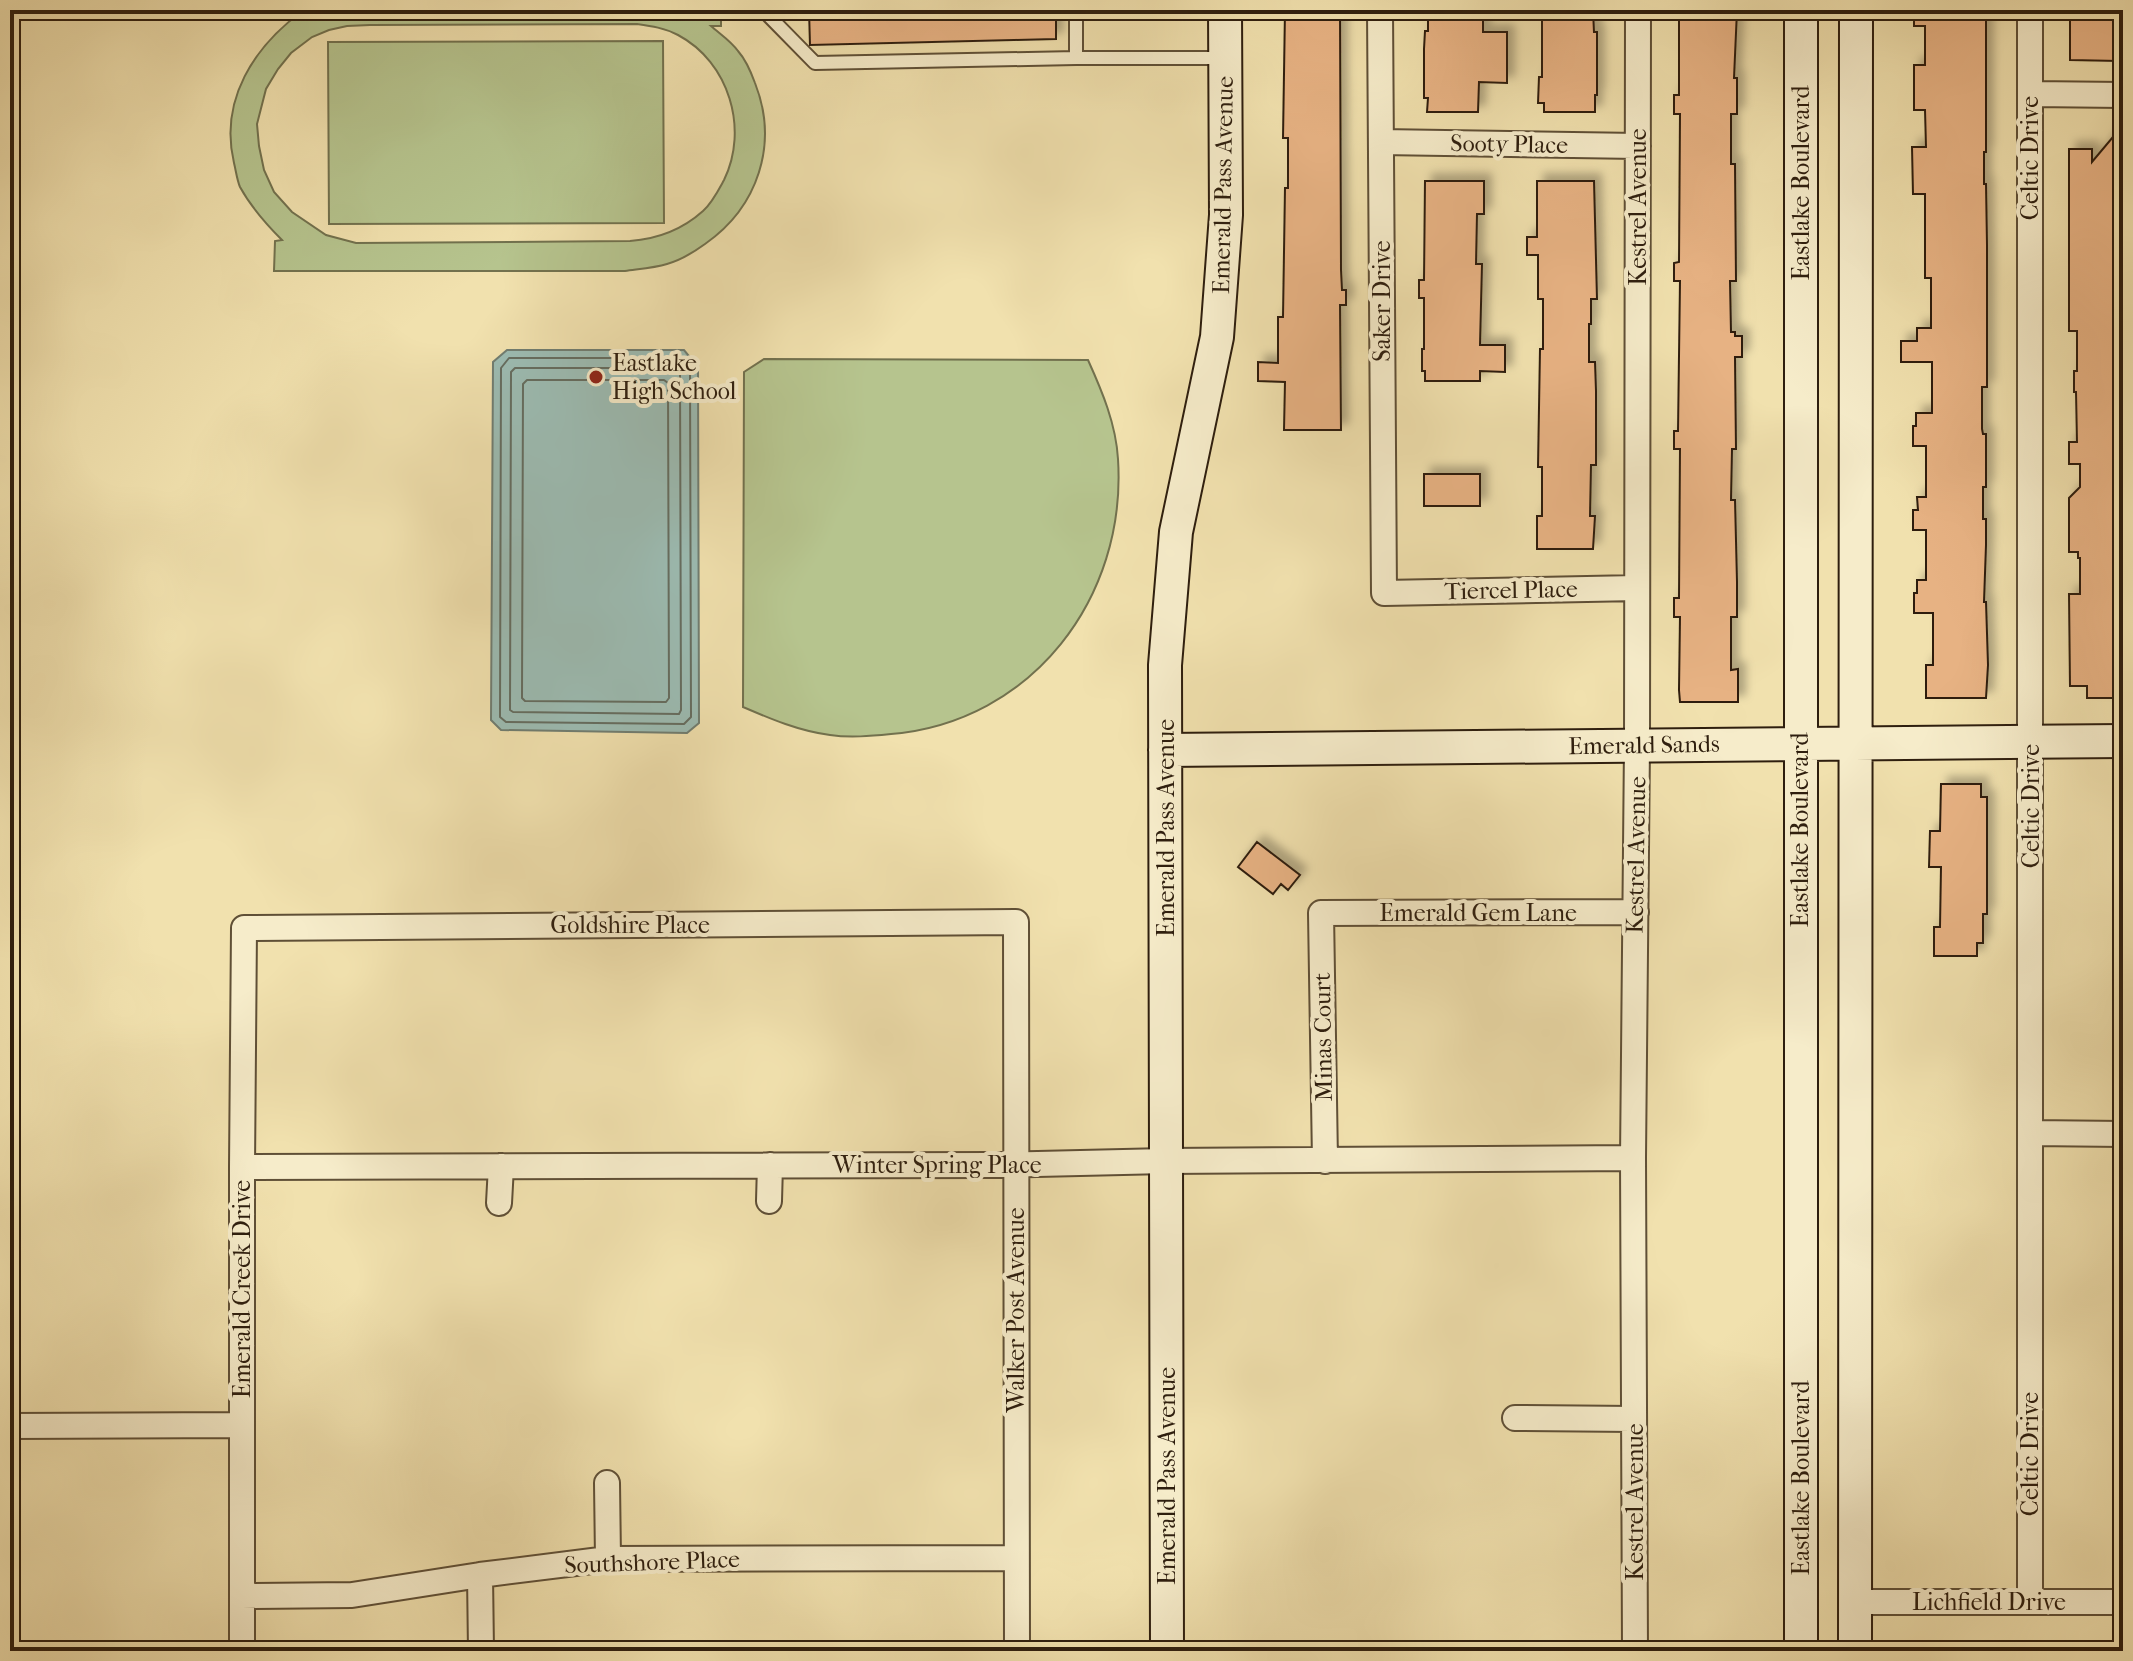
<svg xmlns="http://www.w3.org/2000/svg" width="2133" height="1661" font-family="'IM FELL French Canon',serif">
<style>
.green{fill:#b6c48e;stroke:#72714e;stroke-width:2;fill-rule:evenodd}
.water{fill:#9cbcb3;stroke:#707d71;stroke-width:2}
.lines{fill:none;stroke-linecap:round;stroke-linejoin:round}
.shore{stroke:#656d60;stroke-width:2}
.building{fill:#e7b283;stroke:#2e1e0e;stroke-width:2;filter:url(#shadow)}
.lane-casing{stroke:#5f4f36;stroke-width:16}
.street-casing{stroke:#5f4f36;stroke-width:28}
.secondary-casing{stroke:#2e1e0e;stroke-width:36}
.lane{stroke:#f6ecca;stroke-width:12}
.street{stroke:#f6ecca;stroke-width:24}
.secondary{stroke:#f6ecca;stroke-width:32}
.poi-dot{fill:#8f2418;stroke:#f6ecca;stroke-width:3}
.labels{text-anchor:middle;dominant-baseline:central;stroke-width:8;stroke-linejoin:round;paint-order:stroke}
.street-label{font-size:24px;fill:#2e1e0e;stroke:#f6ecca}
.poi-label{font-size:24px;fill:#2e1e0e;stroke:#f6ecca;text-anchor:start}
</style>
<defs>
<filter id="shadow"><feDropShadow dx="7" dy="-7" stdDeviation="4" flood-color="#0004"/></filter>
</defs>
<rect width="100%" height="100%" fill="#f1e1ae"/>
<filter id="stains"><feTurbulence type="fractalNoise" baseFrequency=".0025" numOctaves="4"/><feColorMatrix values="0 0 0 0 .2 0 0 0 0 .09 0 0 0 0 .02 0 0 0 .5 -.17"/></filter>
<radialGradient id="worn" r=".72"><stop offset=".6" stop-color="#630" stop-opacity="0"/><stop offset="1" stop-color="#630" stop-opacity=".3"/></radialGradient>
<path class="green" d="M304,10H721V26H711C720,34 731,41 738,51C746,60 751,72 755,83C779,144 758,207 705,244C694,252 681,260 667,264C654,268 639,269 625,271H274L275,241L282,240C266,224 251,207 240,187C237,180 236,171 234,163C219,100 254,46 304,10ZM637,24C651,26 665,28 678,35C729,62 749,129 724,180C718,191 712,203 703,211C683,229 657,239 630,241L356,243L326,235L292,212L274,192L264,170L259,146L257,124L266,89L278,69L291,53L312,37L329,30L347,26L370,25Z
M663,41L664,223L329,224L328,42Z
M764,359L1088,360C1102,391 1116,424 1118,459C1127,598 1032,722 891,734C871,736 850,738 830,735C799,731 771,719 743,707L744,372Z"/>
<path class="water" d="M507,350H684L698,367L699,723L687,733L501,730L491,720L493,362Z"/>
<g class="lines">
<path class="shore" d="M509,358H679L690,370L691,717L684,724L506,722L500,717L501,368Z
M515,368H674L680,373L681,710L679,714L513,712L510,710L511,372Z
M527,380H664L668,383L669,698L666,702L525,701L522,698L523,384Z"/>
</g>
<path class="building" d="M809,10H1056V39L810,45Z
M1285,10H1340L1341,270L1342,290H1346V305H1340L1341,430H1284L1285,382L1258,381V362L1278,363V317H1283L1285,188H1288V138H1283Z
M1428,10H1483V32H1507V83L1479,82L1478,112H1427L1428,98H1424V49L1425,31H1428Z
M1542,10H1593L1594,32H1597V95H1595V112H1544V103H1538L1539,77H1542Z
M1679,10H1737L1734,78H1737V114H1731V164H1735L1736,281H1730L1731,332H1735V336H1742V357H1735L1736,449H1732L1731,500H1735L1737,582V617H1731V670L1738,669V702H1680L1679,690L1680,617H1674V598H1679L1680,449H1674V431H1678L1680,281H1674V263L1679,262L1680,114H1674V95H1679Z
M1914,10H1983V16H1986V152H1984V184H1986L1987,245V387H1982V429L1983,434H1986V487H1983V519H1986V545L1984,602H1986L1988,665L1986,698H1926V665H1933V613H1914V593H1917V580H1926V530H1913V510H1918L1917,497H1926V446H1913V426H1916V413H1932V362H1901V341H1917V328H1931V278H1925V194H1913L1912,147H1926L1925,110H1914V65H1925V26H1914Z
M2070,10H2123V56L2119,61L2070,60Z
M2123,125V698H2087V686H2070L2069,594H2080V558H2078V552H2069V498L2080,487V464H2069V442H2077L2076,392H2074V371H2077V331H2069V149H2092V162Z
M1425,181H1484V214H1477L1476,264H1482L1480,345H1505V372L1480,371V381H1425V371H1422V349H1424V298H1419V280H1424Z
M1537,181H1594L1597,299H1591V324H1589V362H1595L1596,391V465H1591L1590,516H1595L1593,549H1537V516H1542V467H1538L1540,349H1543V299H1538V255H1527V237H1537Z
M1424,474H1480V506H1424Z
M1941,784H1981V797H1987V914H1983V943H1977V956H1934V927H1940L1941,867H1929L1930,831H1940Z
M1257,842L1300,875L1288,890L1281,884L1273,894L1238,867Z"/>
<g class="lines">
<g class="lane-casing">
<path id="lane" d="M763,10L815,63L1076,58
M1076,10V58H1225"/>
</g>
<g class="street-casing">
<path id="street" d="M1380,10L1384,593L1637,588
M2030,94L2123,95
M1381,142L1638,146
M2030,1133L2123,1134
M1325,1161L1321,913L1636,912
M242,1167L995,1165L1166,1161L1633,1158
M769,1201L770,1165
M499,1203L501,1166
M1515,1418L1634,1419
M10,1426L242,1425
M607,1483L608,1559
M480,1575L481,1651
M242,1596L352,1595L480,1575L608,1559L1016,1558
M1855,1602H2123
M2030,1602V10
M242,1651V1167L244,928L1016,922L1017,1651
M1635,1651L1633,1158L1637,745L1638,10"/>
</g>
<g class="secondary-casing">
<path id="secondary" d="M1165,750L2123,741
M1167,1651L1165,665L1176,532L1217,337L1226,215L1225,10
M1801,1651V10
M1855,1651L1856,10"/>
</g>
<use href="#lane" class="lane"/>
<use href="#street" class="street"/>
<use href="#secondary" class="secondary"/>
</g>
<circle class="poi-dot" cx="596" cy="377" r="8"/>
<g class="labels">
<g class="street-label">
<text transform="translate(1509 144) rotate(1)">Sooty Place</text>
<text transform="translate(2030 158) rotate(-90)">Celtic Drive</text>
<text transform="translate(1801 183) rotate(-90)">Eastlake Boulevard</text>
<text transform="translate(1223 185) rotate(-89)">Emerald Pass Avenue</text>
<text transform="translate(1638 207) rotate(-90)">Kestrel Avenue</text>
<text transform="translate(1382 301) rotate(-90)">Saker Drive</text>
<text transform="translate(1511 590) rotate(-1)">Tiercel Place</text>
<text transform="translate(1644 745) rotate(-1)">Emerald Sands</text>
<text transform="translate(2031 806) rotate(-90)">Celtic Drive</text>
<text transform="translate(1166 828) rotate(-90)">Emerald Pass Avenue</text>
<text transform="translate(1800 830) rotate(-90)">Eastlake Boulevard</text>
<text transform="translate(1636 855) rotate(-89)">Kestrel Avenue</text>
<text x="1478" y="913">Emerald Gem Lane</text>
<text x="630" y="925">Goldshire Place</text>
<text transform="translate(1323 1037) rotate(-91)">Minas Court</text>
<text x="937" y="1165">Winter Spring Place</text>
<text transform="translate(242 1289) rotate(-90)">Emerald Creek Drive</text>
<text transform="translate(1016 1310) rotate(-90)">Walker Post Avenue</text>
<text transform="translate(2030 1454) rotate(-90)">Celtic Drive</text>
<text transform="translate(1167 1476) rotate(-90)">Emerald Pass Avenue</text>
<text transform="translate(1801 1478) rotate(-90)">Eastlake Boulevard</text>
<text transform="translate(1635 1502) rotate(-90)">Kestrel Avenue</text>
<text transform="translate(652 1562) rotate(-2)">Southshore Place</text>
<text x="1989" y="1602">Lichfield Drive</text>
</g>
<g class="poi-label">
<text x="612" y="363">Eastlake<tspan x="612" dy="28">High School</tspan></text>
</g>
</g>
<rect width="2133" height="1661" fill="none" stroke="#f1e1ae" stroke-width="40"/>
<rect x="12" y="12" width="2109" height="1637" fill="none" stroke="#2e1e0e" stroke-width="4"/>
<rect x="20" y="20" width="2093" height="1621" fill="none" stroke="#2e1e0e" stroke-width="2"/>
<rect width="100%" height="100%" filter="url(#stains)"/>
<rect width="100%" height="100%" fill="url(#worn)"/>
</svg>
